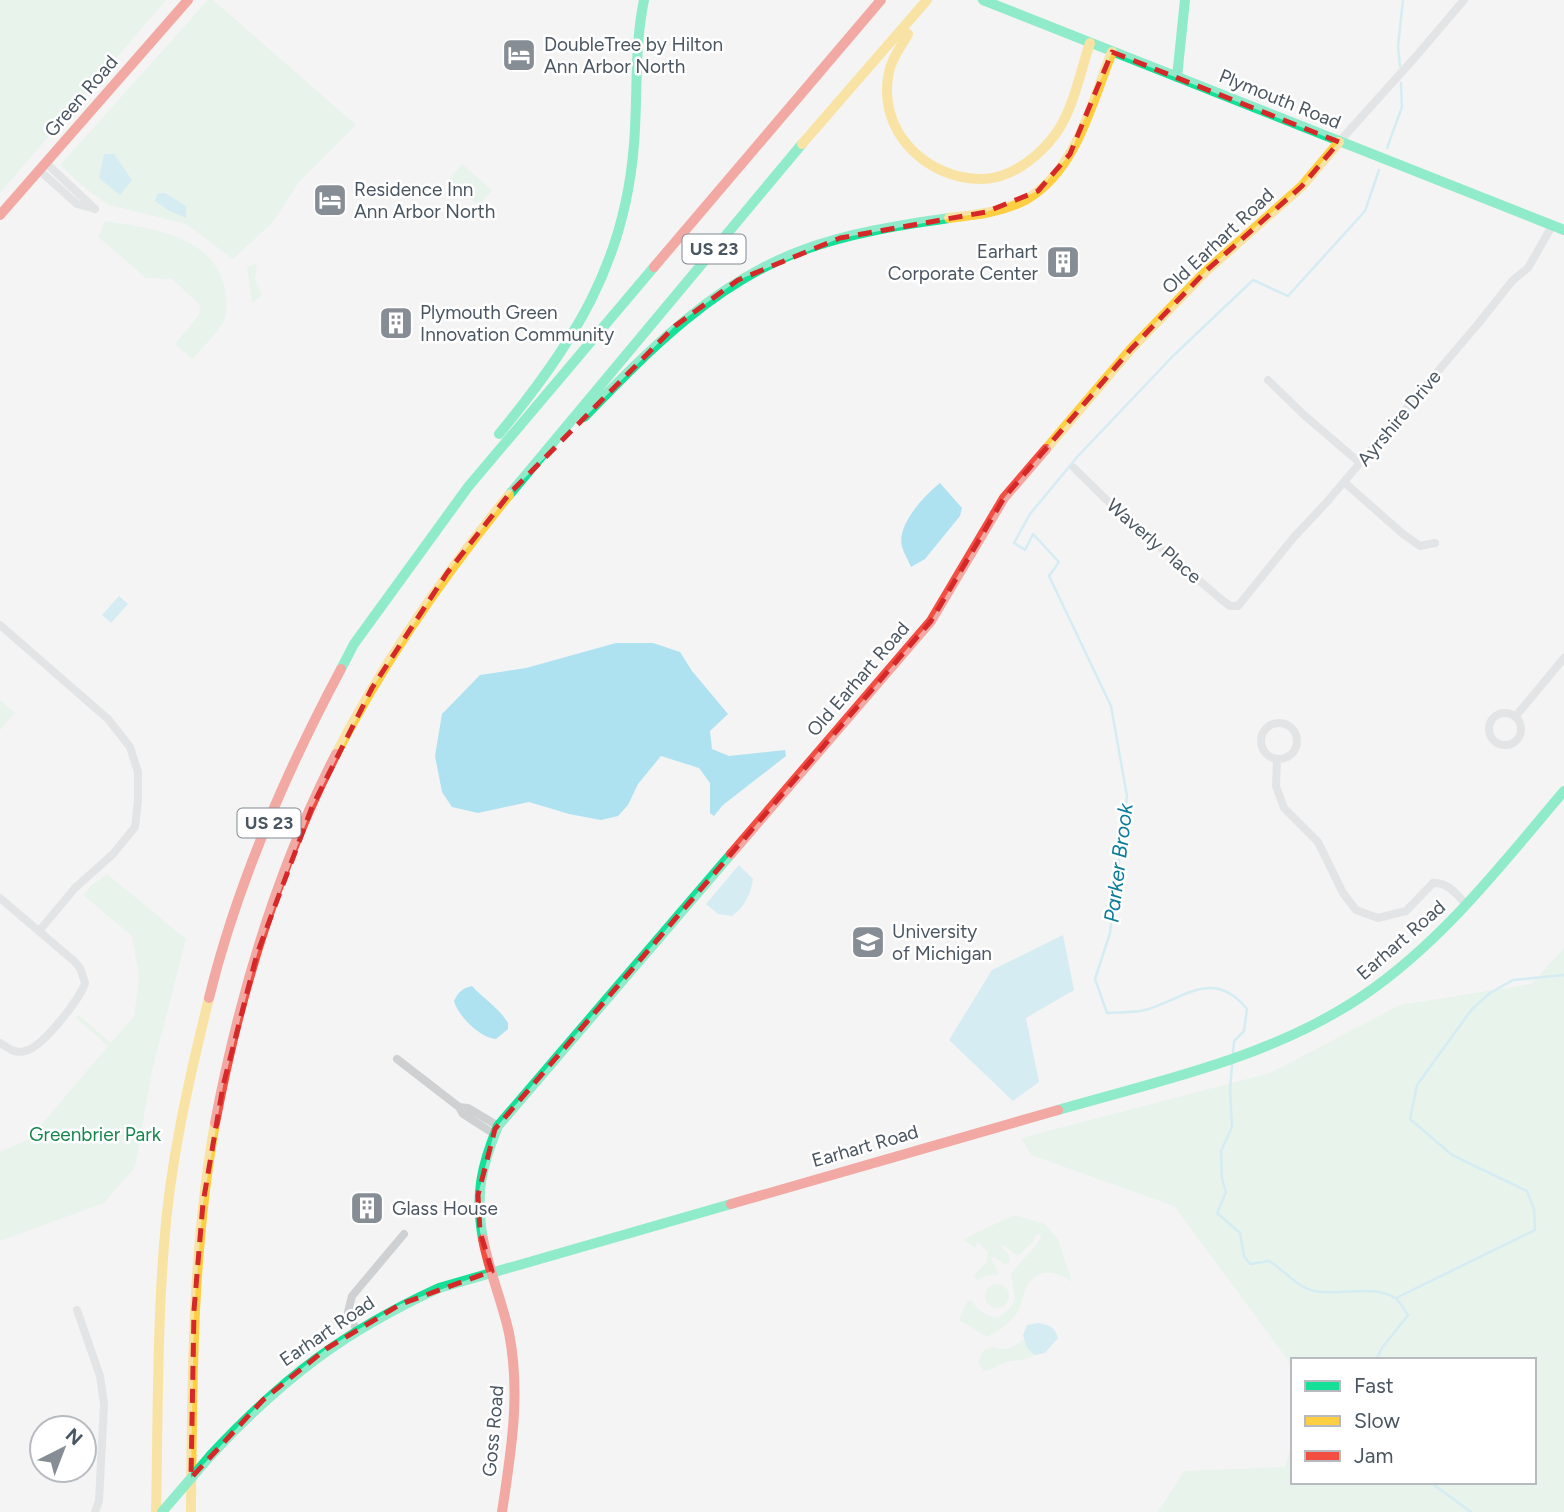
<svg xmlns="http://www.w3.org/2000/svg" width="1564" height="1512" font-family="Figtree,sans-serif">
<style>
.green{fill:#d9f2e3}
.water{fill:#aee2f0}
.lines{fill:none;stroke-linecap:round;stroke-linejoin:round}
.stream{stroke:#aee2f0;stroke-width:2.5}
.street{stroke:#ced0d2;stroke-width:8}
.fast{stroke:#16e098;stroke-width:10}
.slow{stroke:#ffcf43;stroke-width:10}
.jam{stroke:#f24e42;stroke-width:10}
.fast-bridge{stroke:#16e098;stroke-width:10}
.marked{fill:none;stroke:#d62828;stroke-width:5;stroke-dasharray:14 9;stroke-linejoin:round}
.labels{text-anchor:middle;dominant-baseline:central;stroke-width:5;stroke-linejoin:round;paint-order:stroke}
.shield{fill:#fff;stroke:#808990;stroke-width:2}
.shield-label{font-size:18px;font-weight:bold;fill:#4a5661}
.poi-label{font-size:19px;fill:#4a5661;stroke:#fff;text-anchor:start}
.street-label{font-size:19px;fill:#4a5661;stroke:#fff}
.park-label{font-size:19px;fill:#17864f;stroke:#fff}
.water-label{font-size:21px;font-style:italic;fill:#0c7c9b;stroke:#fff}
</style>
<rect width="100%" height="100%" fill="#f4f4f4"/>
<path class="green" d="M0,0H166L0,193Z
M208,0H213L356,125L299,182L273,222L233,259L186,224L109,205L86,189L60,165Z
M462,164L492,190L479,206L449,179Z
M105,221C150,228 214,235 225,289C227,301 228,316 221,326C213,338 201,349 192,359L175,344L199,315L200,305L172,279L146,278L98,237Z
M257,263L255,278L262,295L252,303L247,267Z
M0,700L15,713L0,730Z
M107,874L186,939L152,1071L135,1167L104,1203L0,1241V1152L29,1139L108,1046L76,1018L78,1015L111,1043L134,1016L139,977L132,936L83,895L92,885Z
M1564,948V1512H1158L1184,1471L1285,1467L1293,1440V1482H1534V1360H1293V1367L1174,1206L1031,1155L1021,1138L1270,1073L1400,1005L1531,984Z
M1014,1215L1045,1224L1058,1239L1072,1282C1059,1272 1041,1267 1029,1283C1023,1291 1022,1304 1017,1313C1010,1324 997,1331 987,1337L959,1320L967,1302L971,1300C978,1311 986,1316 998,1318L1011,1307L1015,1299L1011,1275C1019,1260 1033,1253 1041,1237L1040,1234L1035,1235L1033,1242L1018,1256L1003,1245L1001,1247L1009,1255L1010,1262L1004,1265L995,1257L991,1258L999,1274L985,1276L977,1280L974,1275L987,1262L988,1252L978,1242L975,1248L964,1240L974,1234Z
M985 1296a12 12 0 1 1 24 0a12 12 0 1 1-24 0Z
M1024,1338L1028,1348L1035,1355C1027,1360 1016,1360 1006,1362C997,1364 995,1370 984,1371L978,1362L983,1351L991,1347C1005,1351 1014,1349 1024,1338Z"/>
<path class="water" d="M104,154H114L132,180L120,195L99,178Z
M158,193H165L186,206V218L168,210L155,201Z
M940,483L962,508L960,516L925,559L911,567C908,560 904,553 902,547C896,525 925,495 940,483Z
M119,596L128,604L111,623L102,615Z
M616,643H653L680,652L692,671L728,714L710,731L712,749L729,756L785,750L786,756L723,805L714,816L710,813V783L699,768L661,756L638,784L628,805L618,816L601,820L569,814L529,802L478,813L452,807L442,792L435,756L442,714L480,675L526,668Z
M739,865L753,879C750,896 745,906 732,916L718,914L706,904Z
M1063,935L1074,990L1026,1018L1039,1082L1013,1101L949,1040L992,970Z
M472,986C484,999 499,1008 508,1023V1029L496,1039C480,1038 458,1016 454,1001C458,993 462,988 472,986Z
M1038,1323C1048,1325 1055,1326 1058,1338L1045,1353L1035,1355L1027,1348L1023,1335L1027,1325Z"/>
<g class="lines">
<path class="stream" d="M1400,66L1398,46L1403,0
M1387,148L1402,107L1401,83
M1233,1053L1234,1041L1244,1031L1247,1009C1213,967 1184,999 1145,1010C1133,1013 1119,1012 1107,1013L1095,979L1110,933L1127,796L1111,706L1049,576L1059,562L1033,534L1025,550L1014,543L1030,514L1078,456L1173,356L1253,280L1288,296L1365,211L1379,170
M1232,1064L1230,1091L1232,1127L1221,1151L1222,1179L1226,1192L1217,1213L1240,1233L1244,1256L1250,1264L1269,1261C1284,1270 1297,1287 1314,1291C1337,1296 1374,1284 1395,1298C1400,1301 1404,1310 1408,1315L1382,1348L1376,1360
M1396,1298L1535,1230L1534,1209L1527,1191L1452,1155L1410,1119L1417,1085L1472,1009L1490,993L1513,980L1564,975
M1430,1482L1471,1512"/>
<path class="street" d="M1339,142L1418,54L1464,0
M46,163L95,209
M39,170L77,204L95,209
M1268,380L1304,415L1360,463
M1074,468L1117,510L1222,600L1230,606H1238L1294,537L1326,503L1478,324L1513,280L1528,268L1552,226
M1344,482L1403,534L1420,546L1435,543
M0,625L108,719L130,747L138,772V800L135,827L113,854L75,888L39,931
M1489 729a16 16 0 1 1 32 0a16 16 0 1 1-32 0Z
M1515,717L1564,658
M1261 741a18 18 0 1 1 36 0a18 18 0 1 1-36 0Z
M1277,759L1276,786L1284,808L1318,842L1343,893L1356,910L1378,918L1406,911L1433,883C1448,882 1456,894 1466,904
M0,898L74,961L80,968L85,983C80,999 42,1048 25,1051C15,1054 8,1048 0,1043
M397,1059L459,1107L463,1114L494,1134
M459,1107L468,1108L498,1126
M77,1310L100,1376L104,1404L99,1501L95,1512
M356,1329L348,1312L352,1296L404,1234"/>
<path class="fast" d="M983,0L1564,230
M1177,77L1185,0
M584,417C648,351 715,282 803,250C849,233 900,225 949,218
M499,434C573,344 625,264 634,144C638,95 634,48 644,0
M509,495L802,144
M341,669L354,644L468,487L654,267
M1058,1110C1162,1080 1273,1057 1364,995C1443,941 1503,863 1564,791
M483,1239C475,1195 481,1167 498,1126L731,854
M211,1455C283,1378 343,1332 439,1288L731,1204"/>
<path class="slow" d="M908,34C902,45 891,59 889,72C876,130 926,180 983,179C1008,179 1034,160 1050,141C1073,115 1079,75 1090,43
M802,144L927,0
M949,218C975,215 1003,212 1027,199C1077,170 1092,101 1112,52
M1046,449L1131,349L1206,271L1302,186L1339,142
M336,754C384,661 443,576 509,495
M156,1512C158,1423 157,1333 164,1245C170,1161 189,1079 209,998
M191,1512C192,1381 192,1252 215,1123"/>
<path class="jam" d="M0,215L188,0
M654,267L881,0
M731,854L931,621L1004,498L1046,449
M209,998C237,884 286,772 341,669
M215,1123C239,996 277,869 336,754
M731,1204L1058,1110
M483,1239C489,1271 502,1301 509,1333C521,1394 511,1452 502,1512"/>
<path class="fast-bridge" d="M162,1512L211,1455"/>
</g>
<path d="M0 0H1564V1512H0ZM1112,52L1339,142L1302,186L1206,271L1131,349L1049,445L1004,498L931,621L495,1129L478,1195L480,1232L492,1271L401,1304L326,1349L263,1400L191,1478L194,1310L203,1203L223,1086L257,954L312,807L372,688L447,573L510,493L675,326L738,280L840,238L986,212L1038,191L1070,154Z" fill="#f4f4f4" fill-opacity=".55" fill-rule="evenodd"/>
<path class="marked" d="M1112,52L1339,142L1302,186L1206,271L1131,349L1049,445L1004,498L931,621L495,1129L478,1195L480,1232L492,1271L401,1304L326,1349L263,1400L191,1478L194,1310L203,1203L223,1086L257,954L312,807L372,688L447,573L510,493L675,326L738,280L840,238L986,212L1038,191L1070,154Z"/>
<defs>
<g id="hotel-square" transform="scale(1.75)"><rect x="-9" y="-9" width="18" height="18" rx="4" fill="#868d94" stroke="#fff"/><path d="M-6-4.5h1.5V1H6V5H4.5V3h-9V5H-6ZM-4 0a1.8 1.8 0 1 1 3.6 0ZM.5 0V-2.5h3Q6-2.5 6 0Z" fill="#fff"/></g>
<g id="building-square" transform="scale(1.75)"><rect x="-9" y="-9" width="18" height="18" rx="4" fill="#868d94" stroke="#fff"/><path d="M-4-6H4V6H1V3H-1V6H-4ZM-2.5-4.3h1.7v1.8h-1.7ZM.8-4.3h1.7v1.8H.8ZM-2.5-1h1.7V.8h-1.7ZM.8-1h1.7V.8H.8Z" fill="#fff"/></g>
<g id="university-square" transform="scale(1.75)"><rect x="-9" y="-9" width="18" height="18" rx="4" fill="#868d94" stroke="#fff"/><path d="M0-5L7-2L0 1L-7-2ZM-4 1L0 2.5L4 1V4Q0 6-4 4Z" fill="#fff"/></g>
</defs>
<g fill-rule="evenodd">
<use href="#hotel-square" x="519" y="55"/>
<use href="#hotel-square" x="330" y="200"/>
<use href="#building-square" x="1063" y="262"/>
<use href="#building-square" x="396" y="323"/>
<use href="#university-square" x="868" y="942"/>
<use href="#building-square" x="367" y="1208"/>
</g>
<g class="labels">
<g class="shield">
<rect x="682.5" y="234.5" width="63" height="29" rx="5"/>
<rect x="237.5" y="808.5" width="63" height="29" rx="5"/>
</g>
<g class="shield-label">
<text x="714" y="249">US 23</text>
<text x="269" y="823">US 23</text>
</g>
<g class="poi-label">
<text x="544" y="44">DoubleTree by Hilton<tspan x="544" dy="22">Ann Arbor North</tspan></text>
<text x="354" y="189">Residence Inn<tspan x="354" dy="22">Ann Arbor North</tspan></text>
<text x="1038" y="251" text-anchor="end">Earhart<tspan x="1038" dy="22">Corporate Center</tspan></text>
<text x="420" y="312">Plymouth Green<tspan x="420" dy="22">Innovation Community</tspan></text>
<text x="892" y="931">University<tspan x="892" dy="22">of Michigan</tspan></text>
<text x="392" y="1208">Glass House</text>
</g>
<g class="street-label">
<text transform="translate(81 96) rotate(-49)">Green Road</text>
<text transform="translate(1280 99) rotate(22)">Plymouth Road</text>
<text transform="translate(1218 241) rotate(-43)">Old Earhart Road</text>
<text transform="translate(1399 418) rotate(-50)">Ayrshire Drive</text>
<text transform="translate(1154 541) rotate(41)">Waverly Place</text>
<text transform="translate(858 679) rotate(-49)">Old Earhart Road</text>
<text transform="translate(1401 940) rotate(-41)">Earhart Road</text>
<text transform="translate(865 1146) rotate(-16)">Earhart Road</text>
<text transform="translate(327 1331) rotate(-34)">Earhart Road</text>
<text transform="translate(493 1431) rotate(-85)">Goss Road</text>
</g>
<g class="park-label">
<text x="95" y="1134">Greenbrier Park</text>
</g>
<g class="water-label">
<text transform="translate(1118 863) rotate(-83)">Parker Brook</text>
</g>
</g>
<rect x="1291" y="1358" width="245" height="126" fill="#ffffff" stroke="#b7bbc0" stroke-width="2"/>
<rect x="1305" y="1381" width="35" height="10" fill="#16e098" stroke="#b7bbc0" stroke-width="2"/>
<text x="1354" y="1393" font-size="21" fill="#4a5661">Fast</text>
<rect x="1305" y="1416" width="35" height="10" fill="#ffcf43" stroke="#b7bbc0" stroke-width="2"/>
<text x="1354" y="1428" font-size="21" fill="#4a5661">Slow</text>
<rect x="1305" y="1451" width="35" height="10" fill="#f24e42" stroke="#b7bbc0" stroke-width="2"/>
<text x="1354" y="1463" font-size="21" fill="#4a5661">Jam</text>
<g transform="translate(63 1449) rotate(42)"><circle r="33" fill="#ffffff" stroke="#b7bbc0" stroke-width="2"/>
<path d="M0-5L12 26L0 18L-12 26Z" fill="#868d94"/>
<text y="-10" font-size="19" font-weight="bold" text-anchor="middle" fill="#4a5661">N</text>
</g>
</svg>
